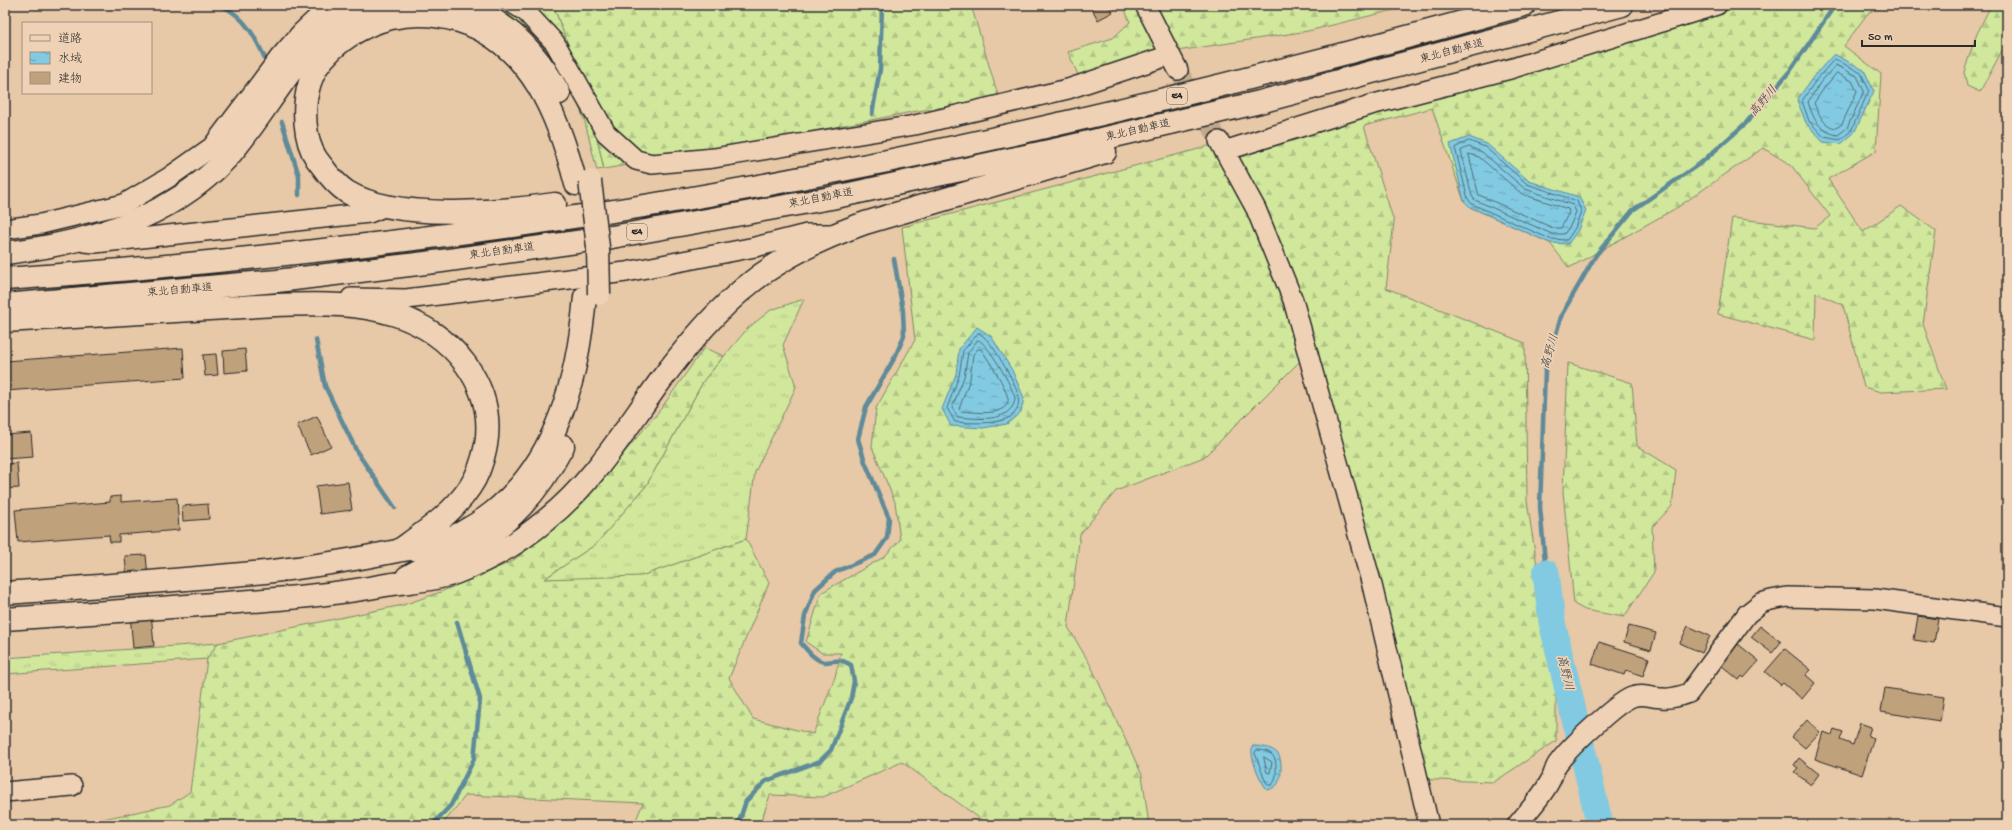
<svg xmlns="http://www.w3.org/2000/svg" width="2012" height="830" font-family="'Gochi Hand','Klee One',sans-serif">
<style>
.grass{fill:url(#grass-tufts);stroke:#7e8964}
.forest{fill:url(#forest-firs);stroke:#7e8964}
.water{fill:url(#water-ripples);stroke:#5f8a99}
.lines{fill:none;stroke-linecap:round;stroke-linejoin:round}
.shore{stroke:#4e6b74;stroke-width:1}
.stream{stroke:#5f8a99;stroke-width:4.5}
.river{stroke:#82cae2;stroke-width:27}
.building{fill:#bfa17b;stroke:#2b2b2b}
.minor-tunnel{stroke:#c1a98e;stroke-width:19;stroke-dasharray:19 10;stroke-linecap:butt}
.minor-casing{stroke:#2b2b2b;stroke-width:22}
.highway-casing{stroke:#2b2b2b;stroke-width:25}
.minor{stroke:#efd2b5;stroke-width:19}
.highway{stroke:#efd2b5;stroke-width:22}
.highway-bridge-casing{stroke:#2b2b2b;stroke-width:25;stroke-linecap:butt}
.highway-bridge{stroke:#efd2b5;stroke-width:22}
.labels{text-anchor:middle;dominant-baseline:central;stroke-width:3.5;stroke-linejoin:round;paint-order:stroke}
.shield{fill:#efd2b5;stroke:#665d54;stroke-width:1}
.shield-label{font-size:10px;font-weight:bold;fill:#2b2b2b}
.street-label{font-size:11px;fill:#2b2b2b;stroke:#efd2b5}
.water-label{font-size:12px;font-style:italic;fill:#384346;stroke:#efd2b5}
</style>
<defs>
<pattern id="grass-tufts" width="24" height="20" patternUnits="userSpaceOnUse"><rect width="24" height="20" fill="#d0e79c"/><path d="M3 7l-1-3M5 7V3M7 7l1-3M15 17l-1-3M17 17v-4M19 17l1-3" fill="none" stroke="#b3c687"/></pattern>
<pattern id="forest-firs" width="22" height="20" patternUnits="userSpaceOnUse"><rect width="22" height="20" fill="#d0e79c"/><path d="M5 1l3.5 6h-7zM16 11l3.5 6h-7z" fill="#b3c687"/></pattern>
<pattern id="water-ripples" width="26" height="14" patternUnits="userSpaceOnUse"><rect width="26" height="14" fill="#82cae2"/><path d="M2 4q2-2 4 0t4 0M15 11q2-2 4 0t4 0" fill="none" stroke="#6ba4b7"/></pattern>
</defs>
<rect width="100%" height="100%" fill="#e7c8a7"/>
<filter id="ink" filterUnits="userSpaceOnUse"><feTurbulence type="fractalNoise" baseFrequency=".025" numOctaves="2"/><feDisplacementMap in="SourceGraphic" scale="8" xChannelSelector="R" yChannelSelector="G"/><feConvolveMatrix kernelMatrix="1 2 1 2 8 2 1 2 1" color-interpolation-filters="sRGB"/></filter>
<g filter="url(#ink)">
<path class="grass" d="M493,5H553L587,94L604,169L597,170L585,122L569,80L536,37L504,11Z
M804,299L783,345L796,387L755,472L746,539L636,578L544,579L596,544L646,486L704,380L748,328L771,310Z
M218,643L207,659L5,674V658Z"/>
<path class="forest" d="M553,5H971L999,99L917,111L752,143L604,169L587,94Z
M1123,5H1414L1308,31L1183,50L1079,77L1068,52L1113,38L1130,22Z
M1689,5H1883L1867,14L1844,46L1881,74L1876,151L1828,179L1863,232L1901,206L1936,231L1923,324L1946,389L1881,392L1864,387L1843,305L1816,293L1815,340L1718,314L1732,218L1815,228L1830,216L1791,165L1763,148L1678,207L1569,268L1550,243L1470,207L1464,201L1432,108L1364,126L1394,222L1386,288L1525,343L1527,501L1556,688V741L1494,782L1412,779L1302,359L1204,457L1116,491L1080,534L1068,627L1091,666L1142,775L1149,825H989L902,762L823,797L770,795L760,825H634L643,803L466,795L442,825H74L170,805L190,792L207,659L218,643L403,605L438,593L511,562L544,537L594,489L660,410L704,348L724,356L704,380L646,486L596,544L544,579L641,576L746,539L769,583L729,678L753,719L813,734L835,677L841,653H822L806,642L821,593L884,557L900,540L895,502L872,447L876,408L915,340L902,227L1195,150Z
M1991,5H2007V41L1980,92L1967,86L1964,72L1976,36Z
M1568,363L1632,383L1637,446L1676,470L1672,506L1652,527L1654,572L1624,617L1585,610L1574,604L1563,491Z"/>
<path class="water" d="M1834,54L1864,70L1874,91L1854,133L1841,144L1823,142L1806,123L1797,100L1813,77Z
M1469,137L1487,144L1529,181L1579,197L1586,210L1578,230L1568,244L1550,243L1470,207L1464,201L1450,144Z
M977,327L991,336L1012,370L1024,398L1021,412L1007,424L983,428L951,426L942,409L956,374L959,349Z
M1252,746C1261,746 1272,747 1278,754C1282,759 1282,775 1279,781C1277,787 1272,789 1267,790C1259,778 1250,759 1252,746Z"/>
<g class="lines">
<path class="shore" d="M1835,59L1861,73L1869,90L1851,131L1840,140L1824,137L1809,121L1802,101L1816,80Z
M1836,65L1857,76L1864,91L1847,128L1838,135C1819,132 1813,118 1808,102L1820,83Z
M1837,73L1852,81L1857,91L1842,124L1836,128C1824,127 1818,113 1814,103L1825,87Z
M1469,141L1485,147L1527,184L1577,201L1581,211L1575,228L1567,240L1550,239L1472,204L1468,199L1455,148Z
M1469,147L1482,152L1525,189L1573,205L1576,212L1570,226L1564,234H1552L1475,200L1472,196L1461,151Z
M1469,154L1479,157L1522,194L1568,209L1569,212L1561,228H1553L1479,195Z
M979,333C991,341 997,354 1005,367C1040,423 1001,425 955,422L947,408L959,376L963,351Z
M978,340C987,341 1013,388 1015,398C1015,400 1014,405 1012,407C1002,423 973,418 958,417L952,408L964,377L968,353Z
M978,349H981C989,361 1006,386 1008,399C1009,403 1005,407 1002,409C992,415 973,412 961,411L959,409L970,379L973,355Z
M1257,750C1271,750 1277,756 1276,770C1276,776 1276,780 1272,785H1268L1264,778L1255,753Z
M1264,757L1272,762L1270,773L1267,772Z"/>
<path class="stream" d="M220,5C246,16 257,40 268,65
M872,114L880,69L882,5
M282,122L299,176V195
M316,340L325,386L357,452L395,508
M1546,573L1540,507L1545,370L1562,314L1596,255L1633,210L1702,162L1746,123L1790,71L1835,5
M432,825L451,805L474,759L480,699L457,622
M738,825L746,801L766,781L820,761L831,750L851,698L854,681L851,665C839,658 839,661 826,662C816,662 807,650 801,643L805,616L815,590L835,572L875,555L887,538L889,518L865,462L858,439L866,407L895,357L904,336L903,311L894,259"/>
<path class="river" d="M1546,573L1552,622L1600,825"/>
</g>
<path class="building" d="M1090,5H1109L1113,12L1098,20Z
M183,348L185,378L5,391V361Z
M245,349L247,371L224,373L223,351Z
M216,354L218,375L205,376L203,355Z
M317,416L331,446L311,455L297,425Z
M31,433L33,457L5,459V435Z
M17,463L19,488L5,489V464Z
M348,482L352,510L320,514L316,486Z
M121,496V502L177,498L179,530L119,535V542H110L109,535L18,542L15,510L110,502V497Z
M208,504L209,519L183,521L182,506Z
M146,555L154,646L133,648L125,556Z
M1918,616L1938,619L1934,643L1914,640Z
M1629,626L1656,633L1651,650L1624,642Z
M1688,626L1710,636L1702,653L1680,643Z
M1760,626L1781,642L1772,653L1751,637Z
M1599,642L1649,658L1643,676L1626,670L1624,675L1592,664Z
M1738,644L1759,661L1744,678L1742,676L1739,680L1721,665Z
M1785,649L1811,670L1806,675L1815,683L1802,699L1783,683L1781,685L1765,672Z
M1885,688L1944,697L1940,721L1881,712Z
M1807,720L1820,732L1805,748L1792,737Z
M1860,723L1871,727L1868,736L1874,738L1862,775L1815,759L1823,732L1832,735L1834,729L1843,732L1840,740L1853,745Z
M1799,758L1819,774L1811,785L1794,772L1798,768L1794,765Z"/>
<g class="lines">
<path class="minor-tunnel" d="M1178,70L1219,141"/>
<g class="minor-casing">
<path id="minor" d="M515,5L526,12L555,43L606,133L636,160L652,164L714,158L915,125L1068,89L1170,55
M1145,5L1178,70
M1219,141L1256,209L1293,300L1372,585L1429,825
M1224,151L1374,104L1510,69L1717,5
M5,229L41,224L124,204L168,178L212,147L280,57L301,33L320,15L335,5
M84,242L95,243L369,213L386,206
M350,300L351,298L406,299L626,272L755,247L807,234H834
M5,792L72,786
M1517,825C1528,811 1542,797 1550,781C1554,775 1554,767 1559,762C1570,747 1616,703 1632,697C1643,693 1652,698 1662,698C1671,699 1681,696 1689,693L1747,614L1761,603L1771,600L1787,597L1875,599L2007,617"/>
</g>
<g class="highway-casing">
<path id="highway" d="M460,5C506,19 537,52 559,93
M555,204C501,212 395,221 347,192C337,185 329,176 322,166C314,157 309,146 307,134C303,112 305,87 317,67C334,42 362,25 391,18C414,13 436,14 459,21C531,43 559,118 576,184
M5,253C83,244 170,219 226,159C263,119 286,67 327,32C343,18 362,11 381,5
M5,279C206,265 408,243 607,212C917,163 1223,89 1524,5
M5,305L277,281L442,261L612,237L831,198L1063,148L1260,102L1622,5
M5,321L276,305C316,304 357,302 396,315C451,333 496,384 486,445C483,460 479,474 470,487C453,513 426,531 401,549
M407,577C431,563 457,554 481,539C517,518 544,482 563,446
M5,593C92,587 178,580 265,572C309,567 353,560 397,551C408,548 420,550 430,546C452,539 474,527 492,513C558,461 578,376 585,297
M5,619C79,614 152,609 226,603C280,599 333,595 386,585C410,581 432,581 455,573C488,561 520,542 546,520C594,482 625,429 661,380C695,335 733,290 782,261C808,245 837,233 865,223L1105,152"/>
</g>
<use href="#minor" class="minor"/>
<use href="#highway" class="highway"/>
<g class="highway-bridge-casing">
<path id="highway-bridge" d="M590,181L598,247L599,294"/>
</g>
<use href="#highway-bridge" class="highway-bridge"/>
</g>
</g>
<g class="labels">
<g class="shield">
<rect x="1167" y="88" width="20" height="16" rx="3"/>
<rect x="627" y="224" width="20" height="16" rx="3"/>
</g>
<g class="shield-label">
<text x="1177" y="96">E4</text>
<text x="637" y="232">E4</text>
</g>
<g class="street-label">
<text transform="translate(1452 52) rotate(-15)">東北自動車道</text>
<text transform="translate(1138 131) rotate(-13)">東北自動車道</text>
<text transform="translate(821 199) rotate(-11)">東北自動車道</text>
<text transform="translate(502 252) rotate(-8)">東北自動車道</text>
<text transform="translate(180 291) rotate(-5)">東北自動車道</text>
</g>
<g class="water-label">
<text transform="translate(1764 102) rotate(-50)">高野川</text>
<text transform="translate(1551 352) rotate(-74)">高野川</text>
<text transform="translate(1564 673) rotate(77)">高野川</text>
</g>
</g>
<rect width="2012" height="830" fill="none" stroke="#efd2b5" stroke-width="20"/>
<rect x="10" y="10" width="1992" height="810" fill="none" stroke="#2b2b2b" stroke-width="1.5" filter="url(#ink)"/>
<rect x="22" y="22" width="130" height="72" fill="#efd2b5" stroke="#a18f7e"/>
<rect x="30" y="35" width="20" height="6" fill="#efd2b5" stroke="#a18f7e"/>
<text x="58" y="42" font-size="12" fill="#2b2b2b">道路</text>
<rect x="30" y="52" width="20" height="12" fill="url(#water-ripples)" stroke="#a18f7e"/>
<text x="58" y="62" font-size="12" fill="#2b2b2b">水域</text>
<rect x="30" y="72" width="20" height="12" fill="#bfa17b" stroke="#a18f7e"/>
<text x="58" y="82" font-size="12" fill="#2b2b2b">建物</text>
<path d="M1862 40v6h113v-6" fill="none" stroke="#2b2b2b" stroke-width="2"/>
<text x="1868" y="40" font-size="12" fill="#2b2b2b" stroke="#efd2b5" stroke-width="3" paint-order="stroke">50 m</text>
</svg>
